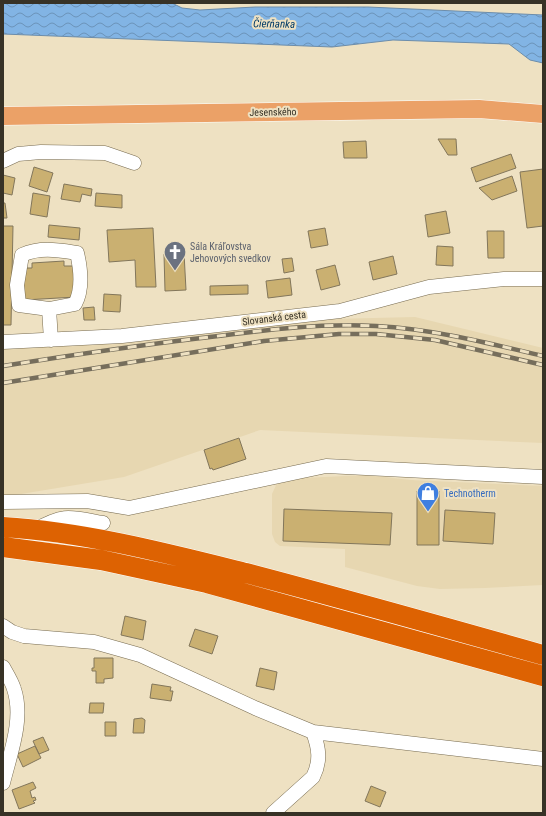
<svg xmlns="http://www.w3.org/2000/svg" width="546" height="816" font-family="'Roboto Condensed',sans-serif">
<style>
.built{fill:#e7d7b1}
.water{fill:url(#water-waves);stroke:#6c8dab}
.building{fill:#cab071;stroke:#82765b}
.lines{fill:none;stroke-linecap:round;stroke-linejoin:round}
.minor-casing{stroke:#776b50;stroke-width:15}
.major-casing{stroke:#fff;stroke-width:19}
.highway-casing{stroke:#fff;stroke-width:21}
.minor{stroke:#fff;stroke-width:14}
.major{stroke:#eba167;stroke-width:18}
.highway{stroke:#dd6202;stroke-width:20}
.rail-casing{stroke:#766e5c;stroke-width:4.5}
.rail{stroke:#eee1c2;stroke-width:3;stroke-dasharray:9;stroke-linecap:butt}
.labels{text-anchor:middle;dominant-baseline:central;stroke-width:4;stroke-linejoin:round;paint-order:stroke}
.street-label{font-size:10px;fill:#373226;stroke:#eee1c2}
.worship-label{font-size:10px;fill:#5b616d;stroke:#eee1c2;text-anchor:start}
.shop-label{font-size:10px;fill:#366cbe;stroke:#eee1c2;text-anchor:start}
.water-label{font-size:11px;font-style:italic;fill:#003a66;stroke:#eee1c2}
</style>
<defs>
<pattern id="water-waves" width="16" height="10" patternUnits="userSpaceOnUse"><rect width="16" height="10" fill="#82b4e4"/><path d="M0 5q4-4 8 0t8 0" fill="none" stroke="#6b93b9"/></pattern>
</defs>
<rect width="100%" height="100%" fill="#eee1c2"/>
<path class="built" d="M415,317L543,348V443L260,430L124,477L9,496L3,495V344L289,320Z
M366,475L411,480L543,486V585L485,588L440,589L417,586L345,567V549L280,546L275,542L272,534V494L277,483L303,478Z"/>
<path class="water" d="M3,3H172L182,8L200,10L255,7H368L543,15V63L530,60L509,44L393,40L332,47L3,34Z"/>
<path class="building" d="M438,139H456L457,155H448Z
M366,141L367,158H344L343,142Z
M511,154L516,168L476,182L471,168Z
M34,167L53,173L47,192L29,186Z
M543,169V226L527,228L520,172Z
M3,175L15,178L12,195L3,193Z
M512,176L517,191L492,200L479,188Z
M64,184L92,189L91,196L82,194L80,202L61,199Z
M33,193L50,196L47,217L30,214Z
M96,193L122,195V208L95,206Z
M3,203H5L7,218H3Z
M446,211L450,233L428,237L425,215Z
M49,225L80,228L79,240L48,237Z
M3,226H13L11,325H3Z
M153,228L156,287H136L135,260L109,262L107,230Z
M325,228L328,245L311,248L308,231Z
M487,231H504V258H488Z
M437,246L453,247V266L436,265Z
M184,253L186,290L165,291L164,254Z
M393,256L397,274L373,280L369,262Z
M292,258L294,271L284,273L282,259Z
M64,261V266H74L76,297L24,300L23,268H32V263Z
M335,265L340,285L321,290L316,270Z
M290,278L292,295L268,298L266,281Z
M248,285V294L210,295V286Z
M104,294L121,295L120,312L103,311Z
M94,307L95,320H84L83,308Z
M239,438L246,459L213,470L212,468L210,469L204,450Z
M417,491H439V545H417Z
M284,509L392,513L390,545L283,541Z
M445,510L495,513L493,544L443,541Z
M125,616L146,621L143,640L121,635Z
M195,629L218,636L212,654L189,646Z
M94,658H113V678L104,679V683H96V671H92V668H94Z
M260,668L277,672L274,690L256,686Z
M152,684L171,687L170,691H173L171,701L150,698Z
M90,703H104L103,713H89Z
M142,718L145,720L144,733H133L134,719Z
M105,722H116V736H105Z
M43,737L49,750L39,754L33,741Z
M35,746L41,758L23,767L17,754Z
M33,782L36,788L30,791L32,798L35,797L36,800L33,801L35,803L19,809L12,790Z
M371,786L386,792L380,807L365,801Z"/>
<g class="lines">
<g class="minor-casing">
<path id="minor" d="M3,161L18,154L41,152L105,153L134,163
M49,309L75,304C83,289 81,270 77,253C57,250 40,247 22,255L17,285L19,305L49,309L51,340
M3,342L122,336L340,311L429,287L504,279H543
M3,502L87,501L129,508L326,466L543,477
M35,530C65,513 70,517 103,523
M3,626L12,632L24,636L94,642L140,655L255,708L313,732L543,759
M3,667C7,674 12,682 14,689C24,719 10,754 3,783
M273,813L313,777C321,761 319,748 313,732"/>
</g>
<g class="major-casing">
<path id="major" d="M3,116L479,109L543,114"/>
</g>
<g class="highway-casing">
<path id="highway" d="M3,527C85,532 166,553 246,573C345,599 444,627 543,655
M3,547L101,560L207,583L543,676"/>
</g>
<use href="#minor" class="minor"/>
<use href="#major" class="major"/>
<use href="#highway" class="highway"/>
<g class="rail-casing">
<path id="rail" d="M3,366C72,355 141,345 210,337C265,330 320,323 376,326C433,329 488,343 543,356
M3,383L264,341L339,334H376L435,340L543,365"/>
</g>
<use href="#rail" class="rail"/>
</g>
<defs>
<g id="church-pin" transform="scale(1.15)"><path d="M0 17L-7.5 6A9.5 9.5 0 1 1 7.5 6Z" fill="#6b7280" stroke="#eee1c2"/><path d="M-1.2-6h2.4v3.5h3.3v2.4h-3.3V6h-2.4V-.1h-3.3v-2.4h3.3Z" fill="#fff"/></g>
<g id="shop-pin" transform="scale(1.15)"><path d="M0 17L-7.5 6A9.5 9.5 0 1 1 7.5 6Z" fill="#3f7fe0" stroke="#eee1c2"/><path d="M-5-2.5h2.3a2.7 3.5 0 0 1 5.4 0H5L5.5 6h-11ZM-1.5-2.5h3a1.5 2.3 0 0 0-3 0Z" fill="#fff"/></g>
</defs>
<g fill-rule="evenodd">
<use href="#church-pin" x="175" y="252"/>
<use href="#shop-pin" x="428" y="493"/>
</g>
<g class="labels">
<g class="street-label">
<text transform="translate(273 112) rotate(-1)">Jesenského</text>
<text transform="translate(274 318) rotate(-7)">Slovanská cesta</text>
</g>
<g class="worship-label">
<text x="190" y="246">Sála Kráľovstva<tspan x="190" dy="12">Jehovových svedkov</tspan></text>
</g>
<g class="shop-label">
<text x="444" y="493">Technotherm</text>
</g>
<g class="water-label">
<text transform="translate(274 24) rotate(1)">Čierňanka</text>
</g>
</g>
<rect width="546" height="816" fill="none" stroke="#373226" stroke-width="8"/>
</svg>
